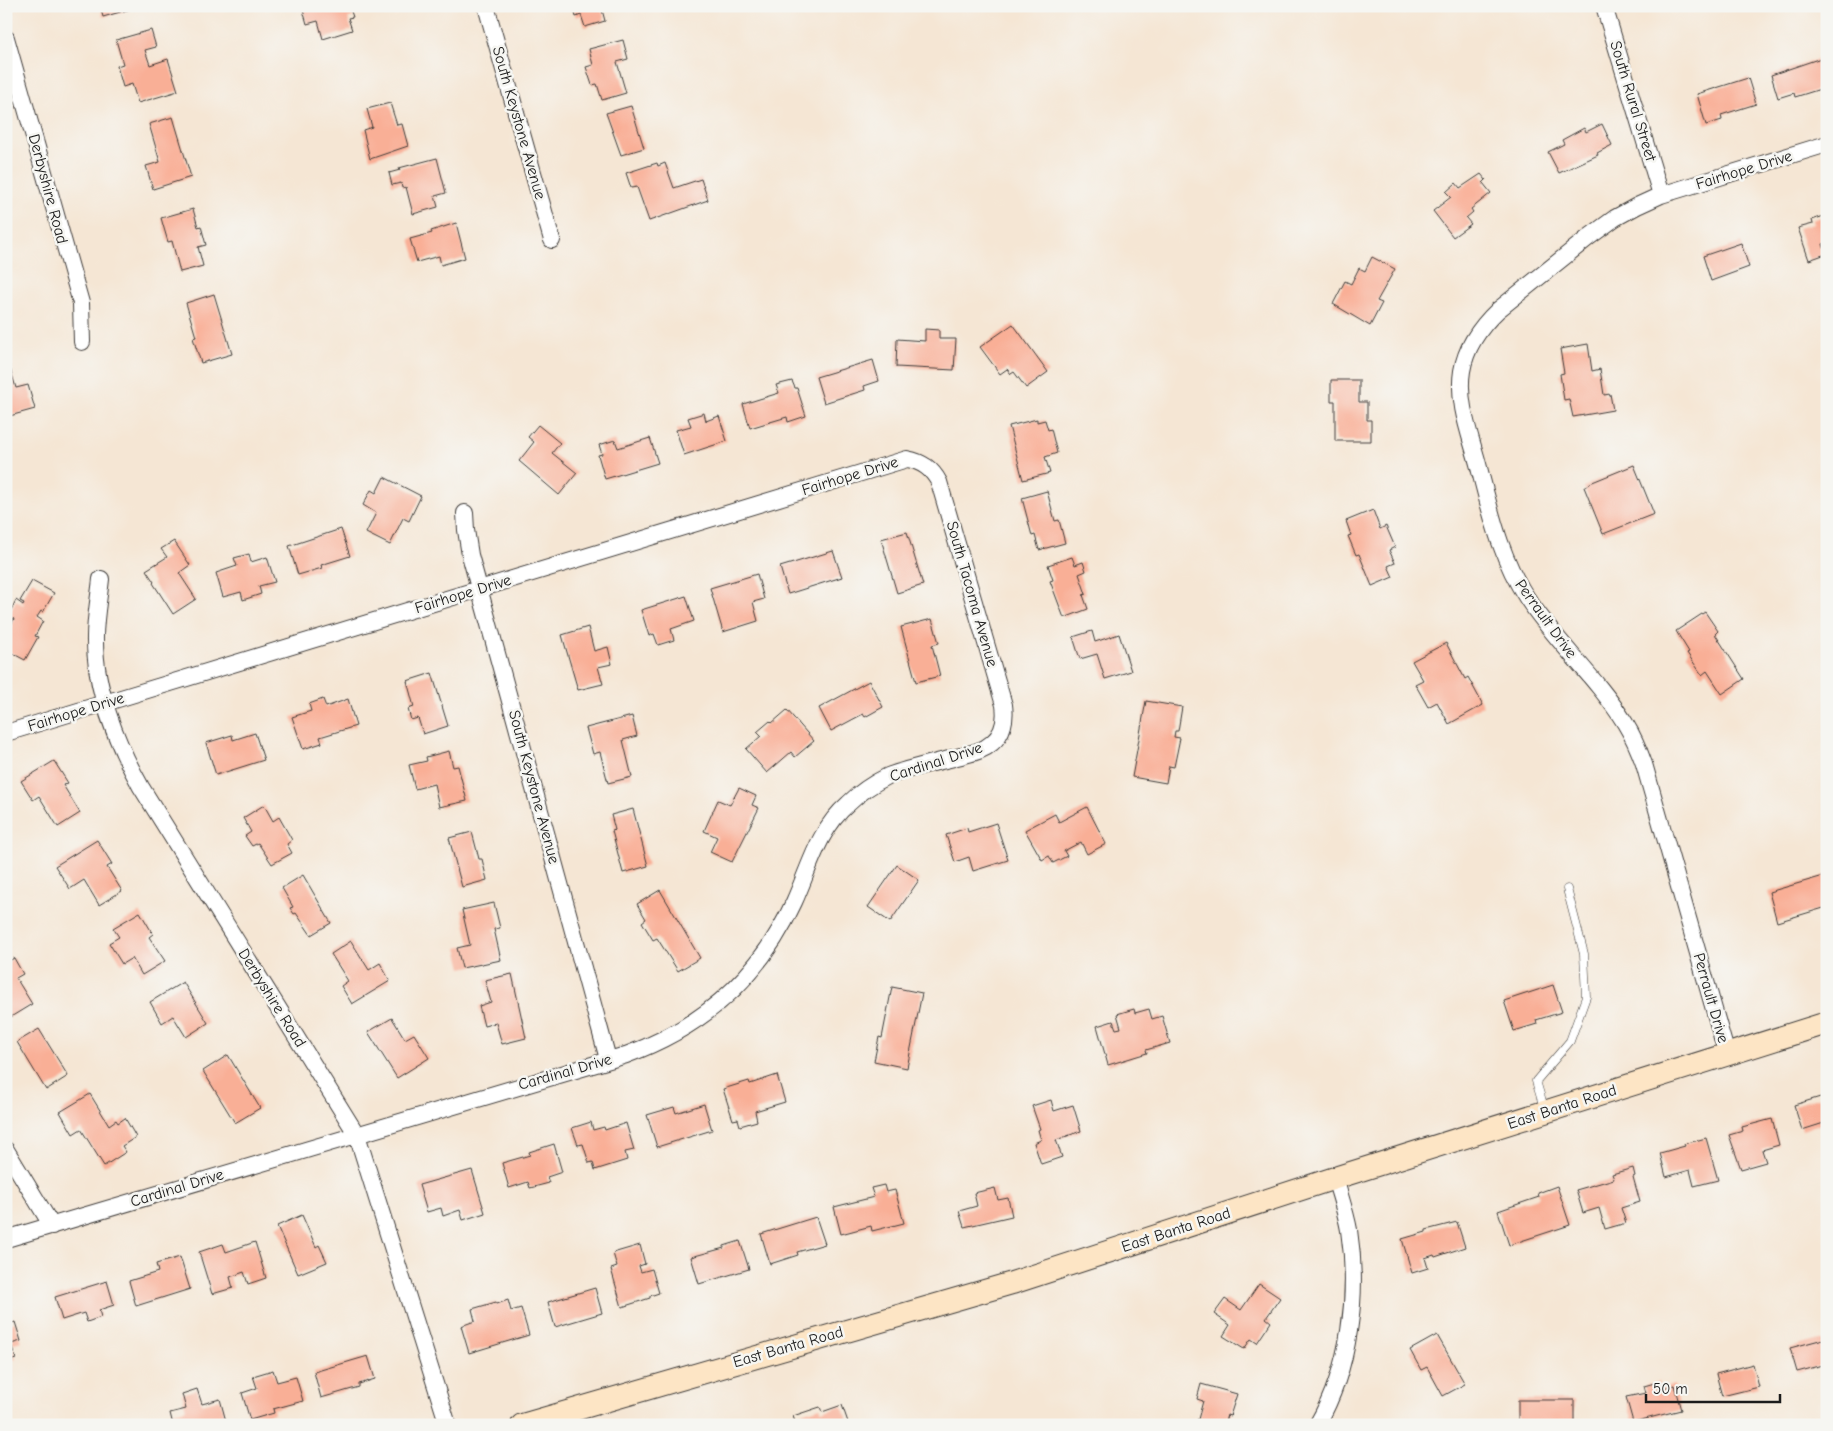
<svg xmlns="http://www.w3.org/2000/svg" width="1833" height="1431" font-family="'Comic Neue',sans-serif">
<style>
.building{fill:#f9af96}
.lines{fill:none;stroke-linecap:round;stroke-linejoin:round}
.lane-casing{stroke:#3d3a38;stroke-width:9}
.street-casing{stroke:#3d3a38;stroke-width:18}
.secondary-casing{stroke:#3d3a38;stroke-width:24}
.lane{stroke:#fff;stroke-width:8}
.street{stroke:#fff;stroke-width:16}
.secondary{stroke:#fde5c5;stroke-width:22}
.labels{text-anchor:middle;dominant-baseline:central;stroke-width:5;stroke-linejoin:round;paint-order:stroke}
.street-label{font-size:16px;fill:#1c1c1c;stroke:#f6f6f2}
</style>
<rect width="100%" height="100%" fill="#f6f6f2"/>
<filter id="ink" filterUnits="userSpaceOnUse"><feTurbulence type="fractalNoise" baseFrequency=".02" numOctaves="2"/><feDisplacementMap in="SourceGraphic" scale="10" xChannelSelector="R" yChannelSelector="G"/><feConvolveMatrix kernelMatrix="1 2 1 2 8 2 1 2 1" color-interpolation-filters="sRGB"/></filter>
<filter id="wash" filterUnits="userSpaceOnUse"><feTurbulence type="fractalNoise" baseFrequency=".0096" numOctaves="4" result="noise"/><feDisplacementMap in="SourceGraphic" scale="20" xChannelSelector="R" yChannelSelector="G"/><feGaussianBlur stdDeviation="1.12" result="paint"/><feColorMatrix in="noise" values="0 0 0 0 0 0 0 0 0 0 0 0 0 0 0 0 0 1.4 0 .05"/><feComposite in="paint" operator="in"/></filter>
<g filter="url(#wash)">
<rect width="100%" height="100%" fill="#f5e6d4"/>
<g id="blocks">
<path class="building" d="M100,6H133L134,8L103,17Z
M313,6H349L353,17L348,18L352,30L323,39L318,21L307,24L303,10Z
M573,6H601L605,21L585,27L581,15L576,17Z
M151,30L156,47L145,50L150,65L168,59L178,91L138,103L132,84L123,87L117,66L123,64L116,40Z
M623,40L628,59L617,62L626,93L602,100L597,84L592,85L586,67L593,65L589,49Z
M1827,56V87L1795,97L1794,93L1778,98L1771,75Z
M1748,78L1756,104L1721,115L1722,120L1706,125L1697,94Z
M390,103L397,125L402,124L408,146L370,159L363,130L372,127L367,109Z
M631,106L644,148L621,155L606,113Z
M173,117L191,177L153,189L146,166L160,162L149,124Z
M1602,124L1612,145L1597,153L1598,155L1559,173L1548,152L1564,144L1562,140L1584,128L1586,132Z
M437,158L446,193L435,196L438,207L413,214L406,187L402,188L401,183L392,185L389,173L400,170L399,168Z
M657,163L658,166L665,163L674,188L701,179L708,200L649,221L637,187L631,188L626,173Z
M1481,174L1486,180L1483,183L1491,193L1471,209L1473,212L1466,218L1471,224L1453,237L1433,211L1451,197L1446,192L1456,183L1460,188Z
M193,209L198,227L201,226L206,245L198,247L203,266L180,272L172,241L168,242L161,218Z
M1827,215V243L1823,244L1826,254L1809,260L1798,228L1813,224L1812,220Z
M456,223L465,258L441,265L439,256L417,262L410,239L432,233L431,231Z
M1741,243L1749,267L1711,281L1703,256Z
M1372,257L1395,269L1377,301L1382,303L1370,326L1333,304L1345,281L1351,284L1359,268L1365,271Z
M214,294L232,354L201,363L193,338L196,337L186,303Z
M1013,324L1048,372L1026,388L1014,372L1011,374L1007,369L1000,374L980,347Z
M925,329L939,330V339H956L954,370L896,367L897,339L925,341Z
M1588,344L1592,371L1600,369L1604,395L1610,394L1613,410L1573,417L1569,399L1564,400L1560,374L1564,373L1560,349Z
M873,360L879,381L864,386L865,390L824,403L816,377Z
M8,361L16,388L28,385L35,409L6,417V362Z
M1331,380H1359V402H1367V420H1371V441H1335V401H1331Z
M792,381L795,388H797L806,416L788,422L787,417L750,428L743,404L779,393L776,385Z
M704,413L706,421L719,416L727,441L684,455L676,430L691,426L688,418Z
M1037,419V422L1045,420L1048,430L1051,429L1057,453L1045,457L1050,473L1023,480L1009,426Z
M538,425L560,443L552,453L577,473L559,495L519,461L534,442L528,437Z
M650,438L658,463L605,479L598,455L602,454L599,445L615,440L618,448Z
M1634,465L1654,514L1603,534L1584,487L1590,484V483Z
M384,477L421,496L409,521L403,518L390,545L366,533L376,513L363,505L371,490L376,493Z
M1047,491L1055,521L1059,520L1065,543L1039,550L1035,535L1032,536L1022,498Z
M1373,510L1380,529L1386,526L1395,547L1389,550L1395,563L1388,566L1393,577L1372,586L1359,554L1356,555L1348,536L1351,535L1346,521Z
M341,529L350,556L321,565L322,568L298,575L289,546Z
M907,532L923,585L897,593L881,539Z
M174,541L190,565L179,573L196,599L173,614L153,583L154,582L146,570L167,557L161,549Z
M833,551L842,577L788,594L780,567Z
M249,554L251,562L267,557L275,582L259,586L261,594L243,600L241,592L223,597L216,573L237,566L234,558Z
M1072,557L1075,565L1083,562L1086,571L1079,574L1086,594L1083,595L1088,609L1064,618L1050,581L1053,580L1048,565Z
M757,574L764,599L753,602L758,621L723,632L710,588Z
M32,581L54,593L43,612L41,611L37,617L43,621L35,636L38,637L25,660L6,650V634L14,619L8,616L16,600L23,605L24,603L20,601Z
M686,596L694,621L671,629L674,640L658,645L654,634L649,636L641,610Z
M1705,612L1718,631L1715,634L1744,679L1722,694L1707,671L1702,675L1687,653L1689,652L1676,631Z
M932,619L939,643L932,645L940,676L916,682L901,627Z
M588,627L594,651L608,647L612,664L598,667L603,684L578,690L562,635Z
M1092,631L1095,642L1119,634L1131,671L1105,679L1097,654L1080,659L1073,637Z
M1446,643L1465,679L1468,677L1483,705L1449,724L1437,702L1428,707L1415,684L1423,680L1412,661Z
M432,673L448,726L423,734L418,718L411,720L408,709L414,707L407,681Z
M869,681L883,707L865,717L863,714L831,731L819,708Z
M323,699L326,707L348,699L356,726L320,737L322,743L303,749L292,717L311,711L309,704Z
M1146,701L1182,707L1178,731H1175L1174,737L1180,738L1174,767L1169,766L1166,783L1132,777Z
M787,710L814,741L795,757L791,752L767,773L746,749L761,736L757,732L770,721L772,723Z
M632,716L637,736L623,740L632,777L608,783L600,752L593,754L586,728Z
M255,733L264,760L216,775L206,743L232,735L233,740Z
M449,751L453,767L458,766L467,801L439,807L434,784L415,789L409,765L427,761L426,757Z
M54,761L68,783L63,785L80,813L58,827L39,796L33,800L21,781Z
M739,788L756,796L752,805L759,808L732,862L710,852L717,837L704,831L718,800L730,805Z
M264,805L273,821L279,817L292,840L287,844L292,853L272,864L258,843L252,846L245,836L251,832L243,818Z
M1087,807L1106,844L1087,854L1081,842L1064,851L1067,856L1053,863L1049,856L1042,860L1025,830L1055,814L1059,822Z
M633,809L648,866L623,873L612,831L615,830L611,815Z
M996,823L1008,860L973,871L969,857L955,862L946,835L967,828L968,832Z
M472,832L479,859H482L487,880L462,887L449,838Z
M97,840L112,864L107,867L122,891L99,905L84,880L70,889L55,866Z
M897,865L919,880L890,922L868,907Z
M303,875L331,923L311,935L296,913L294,914L290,908L293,907L282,888Z
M1827,875V907L1777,922L1769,892Z
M660,890L700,958L678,971L657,938L653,940L642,922L646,919L637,904Z
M494,903L500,928L494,929L501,960L462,968L457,948L470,945L462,910Z
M140,912L153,934L149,937L165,961L142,975L132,958L122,964L109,943L119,937L113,928Z
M351,941L369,970L380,963L390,981L352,1004L341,986L348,981L331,954Z
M14,958L23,974L16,978L32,1004L9,1018L6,1014V963Z
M512,974L526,1038L502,1044L496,1023L484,1026L479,1006L491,1002L485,980Z
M183,982L208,1023L186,1037L173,1016L162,1023L150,1002Z
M1553,985L1562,1012L1536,1020L1537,1024L1514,1031L1504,1001Z
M892,987L922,993L907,1068L874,1061L879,1037L882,1038Z
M1134,1009L1135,1013L1149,1009L1152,1019L1162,1016L1170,1043L1146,1050L1147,1053L1108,1065L1097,1026L1113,1021L1116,1029L1121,1028L1117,1014Z
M392,1018L405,1039L414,1034L429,1058L397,1078L368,1032Z
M39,1029L68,1076L46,1090L17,1042Z
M228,1055L260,1108L235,1123L203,1071Z
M777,1075L785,1102L755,1111L757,1121L740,1126L738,1119L733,1120L723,1089L749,1081L750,1084Z
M90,1094L109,1125L116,1120L118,1123L125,1118L136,1137L122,1146L126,1152L104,1166L81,1129L73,1134L60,1112Z
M1827,1095V1122L1802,1130L1794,1105Z
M1051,1100L1054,1111L1073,1105L1081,1131L1056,1140L1062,1157L1041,1164L1034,1143L1041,1140L1038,1130L1040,1129L1032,1106Z
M704,1104L712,1130L657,1147L647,1115L674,1107L676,1113Z
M1772,1119L1779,1145L1762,1150L1766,1162L1741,1169L1729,1135L1743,1131L1742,1127Z
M591,1122L593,1130L604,1127L605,1130L626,1123L634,1150L625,1152L627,1160L595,1170L593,1162L589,1163L583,1144L578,1145L572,1128Z
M1706,1138L1718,1180L1694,1186L1690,1170L1666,1177L1660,1153L1685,1146L1684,1144Z
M554,1144L562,1172L547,1177L549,1183L530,1188L528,1182L509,1188L502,1163L530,1155L529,1152Z
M1633,1168L1635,1176L1633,1177L1640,1202L1621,1208L1626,1223L1605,1229L1599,1208L1583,1213L1576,1190L1614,1179L1612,1174Z
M472,1170L485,1213L463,1220L460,1210L443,1216L441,1208L427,1212L419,1185Z
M884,1185L886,1192L895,1190L904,1223L872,1231L871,1226L841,1234L834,1207L874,1197L871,1188Z
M1557,1186L1570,1225L1509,1245L1498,1211L1539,1197L1538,1193Z
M995,1188L998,1200L1008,1198L1012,1216L964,1227L959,1211L977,1206L974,1193Z
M302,1215L316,1247L319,1245L327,1262L298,1274L277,1226Z
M816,1217L825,1244L797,1252L798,1255L770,1264L761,1234Z
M1457,1222L1465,1247L1435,1257L1434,1255L1425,1258L1428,1268L1412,1273L1402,1239L1426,1232V1230Z
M740,1241L749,1269L699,1284L691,1257L724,1248V1246Z
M255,1242L266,1278L248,1284L244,1272L230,1277L233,1288L212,1294L199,1252L223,1244L226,1252Z
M640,1245L645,1264L639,1266L641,1272L652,1269L659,1293L650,1296V1298L622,1307L611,1269L617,1267L613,1253Z
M180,1257L190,1289L136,1306L129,1281L158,1272L156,1264Z
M107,1281L114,1305L99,1310L101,1317L87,1322L84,1313L62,1320L55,1297Z
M1259,1284L1280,1298L1266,1318L1271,1322L1257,1343L1251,1339L1244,1349L1223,1336L1230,1325L1214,1314L1225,1299L1241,1310Z
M595,1288L602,1313L555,1327L548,1302Z
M508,1300L511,1311L521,1308L529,1335L469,1353L461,1326L475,1321L472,1309L496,1302L497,1304Z
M15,1322L21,1341L11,1344L16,1359L6,1362V1325Z
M1437,1335L1465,1384L1443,1396L1427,1367L1421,1370L1410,1350Z
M1827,1338V1364L1797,1372L1790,1348Z
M368,1356L375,1379L359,1384V1387L321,1398L314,1372Z
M1753,1364L1759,1387L1722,1396L1716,1374Z
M273,1370L277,1382L296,1377L303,1401L273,1409L274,1413L250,1420L242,1393L257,1388L253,1376Z
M1658,1382L1660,1389L1674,1385L1681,1410L1633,1422L1626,1397L1646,1393L1644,1386Z
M1201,1384L1237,1394L1230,1416L1227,1415L1224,1425L1197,1423L1203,1401L1197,1399Z
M197,1389L202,1404L220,1399L227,1425H173L170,1413L186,1409L182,1394Z
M1518,1400H1574V1425H1518Z
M842,1405L849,1425H796L793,1416L820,1407L822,1412Z"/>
</g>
</g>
<g filter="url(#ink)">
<use href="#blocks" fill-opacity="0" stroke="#3d3a38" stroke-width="1"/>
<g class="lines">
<g class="lane-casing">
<path id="lane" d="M1545,1111L1536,1081L1570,1041L1586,997L1584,954L1567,889"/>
</g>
<g class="street-casing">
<path id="street" d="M486,6L552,240
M1604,6L1661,195
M6,38L81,303L82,342
M465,513L466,530L470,555L608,1059
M101,579C99,598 95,618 95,637C94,688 117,744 141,787L357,1135L448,1425
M6,733L907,459C923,462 932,469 939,482L1004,705C1006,719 1003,734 992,743C983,751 972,753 961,756C939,762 908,768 888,776C874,783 859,793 848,804C818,830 810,867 794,902C760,977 703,1027 626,1055L6,1239
M1727,1055L1644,764C1639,750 1633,736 1625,723C1597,678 1556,642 1527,598C1500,558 1490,509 1478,464C1470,434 1457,402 1462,371C1466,347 1480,327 1498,310L1589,237L1615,218L1637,206L1661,195L1827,144
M6,1150L52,1226
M1317,1425C1350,1368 1359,1294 1349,1230C1346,1213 1340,1196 1335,1178"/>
</g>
<g class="secondary-casing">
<path id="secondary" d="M522,1425L1012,1283L1335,1178L1827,1023"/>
</g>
<use href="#lane" class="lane"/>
<use href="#street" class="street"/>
<use href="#secondary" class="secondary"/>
</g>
</g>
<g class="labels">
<g class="street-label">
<text transform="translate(1633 101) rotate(73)">South Rural Street</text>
<text transform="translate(519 123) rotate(74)">South Keystone Avenue</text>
<text transform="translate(1744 170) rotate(-17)">Fairhope Drive</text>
<text transform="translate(48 189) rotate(75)">Derbyshire Road</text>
<text transform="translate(850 476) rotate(-17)">Fairhope Drive</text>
<text transform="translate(463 594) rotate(-17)">Fairhope Drive</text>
<text transform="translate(972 594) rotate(74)">South Tacoma Avenue</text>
<text transform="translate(1546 619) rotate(54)">Perrault Drive</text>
<text transform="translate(76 712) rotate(-17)">Fairhope Drive</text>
<text transform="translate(936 762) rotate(-18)">Cardinal Drive</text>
<text transform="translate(534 787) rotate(75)">South Keystone Avenue</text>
<text transform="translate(272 998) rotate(58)">Derbyshire Road</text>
<text transform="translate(1711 998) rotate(74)">Perrault Drive</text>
<text transform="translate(565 1072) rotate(-16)">Cardinal Drive</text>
<text transform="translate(1562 1107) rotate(-18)">East Banta Road</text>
<text transform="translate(177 1188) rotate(-17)">Cardinal Drive</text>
<text transform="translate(1176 1230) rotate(-18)">East Banta Road</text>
<text transform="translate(788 1347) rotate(-16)">East Banta Road</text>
</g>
</g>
<rect width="1833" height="1431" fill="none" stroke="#f6f6f2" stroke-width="25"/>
<path d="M1646 1394v8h134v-8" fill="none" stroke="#1c1c1c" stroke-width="2.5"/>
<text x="1653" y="1394" font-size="15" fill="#1c1c1c" stroke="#f6f6f2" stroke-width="4" paint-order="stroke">50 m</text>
</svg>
